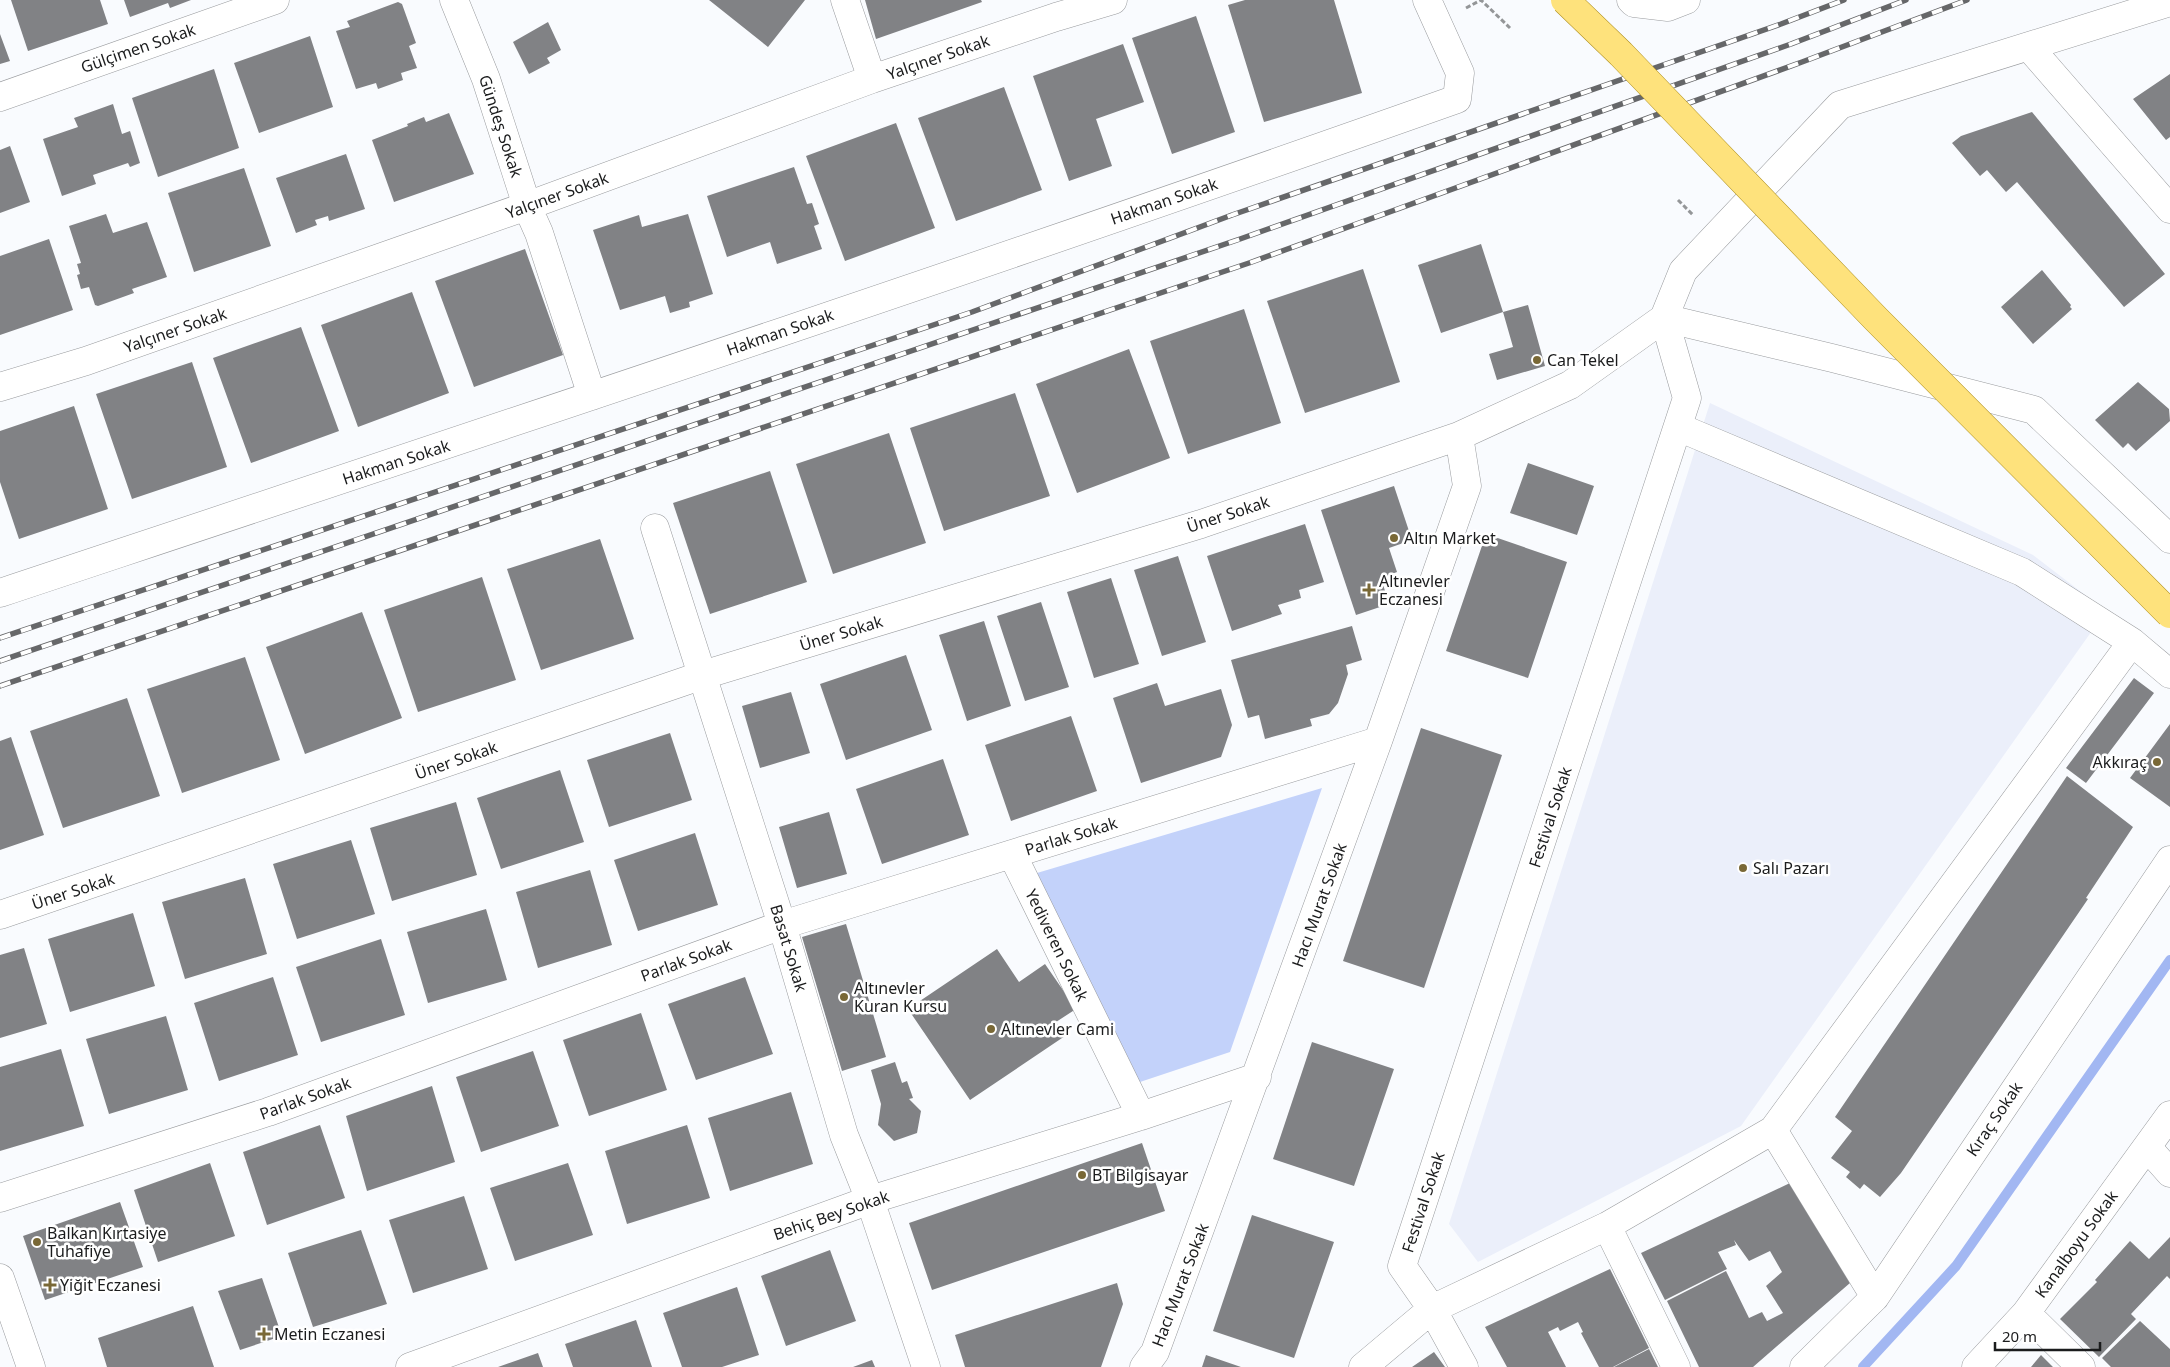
<svg xmlns="http://www.w3.org/2000/svg" width="2170" height="1367" font-family="'Noto Sans',sans-serif">
<style>
.built{fill:#ebeffa}
.green{fill:#c3d2fa}
.lines{fill:none;stroke-linecap:round;stroke-linejoin:round}
.stream{stroke:#a2b7f2;stroke-width:10}
.building{fill:#818285}
.minor-casing{stroke:#999b9e;stroke-width:29}
.path{stroke:#949698;stroke-width:3;stroke-dasharray:5 2.5;stroke-linecap:butt}
.minor{stroke:#fff;stroke-width:28}
.rail-casing{stroke:#666769;stroke-width:5.5}
.rail{stroke:#fff;stroke-width:4;stroke-dasharray:11;stroke-linecap:butt}
.major-bridge-casing{stroke:#ae9022;stroke-width:29;stroke-linecap:butt}
.major-bridge{stroke:#fee27c;stroke-width:28}
.poi-dot{fill:#796836;stroke:#fff;stroke-width:2}
.labels{text-anchor:middle;dominant-baseline:central;stroke-width:5;stroke-linejoin:round;paint-order:stroke}
.street-label{font-size:16px;fill:#1b1c1d;stroke:#fff}
.poi-label{font-size:16px;fill:#1b1c1d;stroke:#fff;text-anchor:start}
</style>
<rect width="100%" height="100%" fill="#f9fbfe"/>
<path class="built" d="M1710,403L2033,555L2106,611L1741,1126L1478,1262L1449,1224Z"/>
<path class="green" d="M1322,788L1230,1052L1137,1083L1037,873Z"/>
<g class="lines">
<path class="stream" d="M1863,1367L1956,1266L2170,960"/>
</g>
<path class="building" d="M11,0H100L108,24L28,51Z
M124,0H191L170,8L168,3L130,17Z
M709,0H805L768,47Z
M865,0H981L982,2L876,39Z
M1245,0H1334L1362,93L1264,122L1228,5Z
M398,2L402,4L416,43L409,46L417,68L401,73L403,80L378,89L376,83L356,89L336,31L350,27L347,21Z
M1196,16L1235,132L1172,154L1132,38Z
M548,22L561,50L547,58L550,63L529,74L513,42Z
M0,34L10,61L0,64Z
M310,36L333,107L259,133L234,63Z
M1123,44L1144,102L1096,119L1112,166L1069,181L1033,76Z
M214,69L239,148L158,177L132,98Z
M2170,74V137L2166,140L2133,99Z
M1004,87L1042,190L956,221L918,118Z
M113,104L122,134L130,131L140,163L130,167L128,163L93,175L96,184L62,196L43,139L78,127L74,118Z
M2032,112L2165,274L2124,307L2017,182L2006,192L1987,170L1980,176L1952,143L1961,136Z
M449,113L474,174L394,202L372,140L408,126L407,124L424,117L426,122Z
M896,123L935,228L845,261L806,156Z
M10,146L30,202L0,213V150Z
M346,154L365,209L329,221L328,216L315,220L317,225L296,233L276,178Z
M794,167L807,204L812,203L819,224L814,226L822,249L777,264L770,242L727,257L707,196Z
M244,168L271,246L194,272L168,193Z
M106,214L113,233L147,222L167,277L132,289L134,293L98,306L95,305L89,287L81,289L77,275L80,274L77,264L81,263L69,226Z
M688,214L713,294L689,302L690,307L670,313L665,296L620,310L593,230L639,215L642,227Z
M49,239L73,310L0,335V256Z
M1481,244L1503,312L1528,305L1545,366L1497,380L1489,354L1513,347L1503,312L1441,333L1418,265Z
M525,249L563,355L474,387L435,281Z
M1363,269L1400,382L1305,413L1267,301Z
M2042,270L2071,305L2070,307L2072,309L2033,344L2001,307Z
M412,292L449,393L358,427L321,325Z
M1244,309L1281,423L1188,454L1150,341Z
M301,327L339,431L251,463L213,358Z
M1129,349L1170,458L1077,493L1036,384Z
M192,362L227,467L132,499L96,394Z
M2138,382L2169,409L2170,421L2136,451L2128,443L2123,448L2095,420Z
M1015,393L1050,496L944,531L910,428Z
M74,406L108,509L19,539L0,482V431Z
M889,433L926,543L833,574L796,464Z
M1528,463L1594,486L1577,535L1510,513Z
M770,471L807,582L710,614L673,503Z
M1394,486L1412,540L1389,548L1397,572L1381,578L1389,604L1356,615L1321,510Z
M1305,524L1324,582L1299,590L1301,598L1278,605L1282,614L1232,631L1207,556Z
M1486,534L1567,562L1528,678L1446,651Z
M600,539L634,639L541,670L507,569Z
M1178,556L1206,642L1162,656L1134,570Z
M482,577L516,680L418,712L384,610Z
M1111,578L1139,664L1094,678L1067,592Z
M1041,602L1069,687L1025,701L997,616Z
M362,612L402,718L305,754L266,647Z
M984,621L1011,706L967,721L939,635Z
M1352,626L1362,660L1346,665L1348,674L1338,703L1329,714L1310,719L1312,726L1265,739L1259,715L1248,718L1231,660Z
M906,655L932,730L846,760L820,684Z
M245,657L280,760L182,793L147,689Z
M2134,678L2154,693L2086,783L2066,768Z
M1157,683L1165,706L1221,689L1232,725L1221,757L1141,783L1113,698Z
M791,692L810,753L760,768L742,706Z
M127,698L160,796L63,828L30,731Z
M1071,716L1097,791L1011,821L985,745Z
M2170,724V807L2130,778Z
M1421,728L1502,755L1424,988L1343,961Z
M670,733L692,800L609,827L587,760Z
M11,737L44,835L0,850V741Z
M943,759L969,835L882,864L856,789Z
M560,770L584,842L501,869L477,798Z
M2067,776L2133,827L2086,898L2088,899L1901,1173L1880,1197L1864,1184L1860,1189L1846,1177L1850,1172L1831,1158L1852,1131L1835,1117Z
M456,802L477,875L392,901L370,828Z
M829,812L847,874L797,888L779,827Z
M695,833L718,905L638,931L614,860Z
M351,840L375,914L297,939L273,864Z
M590,870L612,945L538,968L516,892Z
M245,878L267,954L185,979L162,902Z
M486,909L507,980L428,1003L407,932Z
M133,913L155,986L70,1012L48,939Z
M846,924L886,1057L842,1071L802,937Z
M381,939L405,1015L321,1042L296,967Z
M24,948L47,1024L0,1038V955Z
M997,949L1019,982L1045,964L1076,1009L1056,1022L1065,1036L970,1100L908,1009Z
M273,977L298,1055L219,1081L194,1003Z
M745,977L773,1054L696,1080L668,1004Z
M641,1013L667,1090L589,1116L563,1040Z
M166,1016L188,1090L109,1114L86,1039Z
M1312,1042L1394,1069L1354,1186L1273,1159Z
M61,1049L84,1126L0,1151V1067Z
M533,1051L559,1126L481,1152L456,1077Z
M895,1062L902,1083L907,1081L913,1098L909,1099L921,1111L917,1133L894,1141L878,1125L881,1104L871,1070Z
M432,1086L455,1162L367,1191L346,1116Z
M791,1092L813,1164L730,1191L708,1118Z
M320,1125L345,1198L267,1225L243,1152Z
M687,1125L710,1198L627,1224L605,1151Z
M1142,1143L1165,1211L932,1290L909,1223Z
M210,1163L235,1236L158,1262L134,1190Z
M568,1163L593,1235L515,1261L490,1188Z
M1790,1183L1850,1283L1753,1367H1699L1667,1301L1726,1271L1749,1318L1762,1312L1767,1321L1783,1313L1766,1286L1782,1272L1770,1251L1749,1261L1734,1240L1736,1245L1718,1252L1727,1269L1665,1300L1641,1253Z
M464,1196L488,1269L413,1293L389,1220Z
M120,1202L143,1267L45,1300L23,1236Z
M1252,1215L1334,1242L1294,1358L1213,1331Z
M361,1230L387,1304L313,1327L288,1253Z
M2170,1237V1279L2167,1276L2131,1314L2136,1319L2099,1357L2060,1319L2097,1282L2095,1280L2130,1241L2149,1259Z
M830,1250L856,1321L786,1346L761,1276Z
M1610,1269L1649,1348L1613,1367H1599L1581,1333L1583,1332L1578,1322L1560,1331L1558,1327L1548,1332L1566,1367H1507L1485,1327Z
M262,1278L282,1336L240,1350L218,1291Z
M1117,1283L1123,1304L1101,1367H965L955,1335Z
M737,1287L759,1355L722,1367H682L663,1313Z
M193,1306L214,1367H107L98,1338Z
M636,1320L652,1367H573L565,1344Z
M2140,1321L2170,1349V1367H2111L2102,1358Z
M1649,1349L1658,1367H1614Z
M1434,1352L1445,1367H1412Z
M538,1353L543,1367H498Z
M1206,1355L1241,1367H1202Z
M2041,1355L2053,1367H2031Z
M872,1360L875,1367H853Z"/>
<g class="lines">
<g class="minor-casing">
<path id="minor" d="M454,0L486,79L527,206L539,233L592,396
M845,0L872,79
M1631,0L1634,3L1668,7L1686,0
M2029,47L2170,209
M0,97L275,0
M1664,318L1683,271L1840,105L2170,2
M1664,318L1832,358L2034,410L2170,539
M0,387L86,361L527,206L872,79L1056,17L1113,0
M1678,427L2022,572L2132,642
M655,528L782,925L844,1135L870,1200L926,1367
M0,593C487,431 974,270 1457,99L1460,73L1427,0
M1012,854L1141,1116
M0,915L703,675L1201,524L1459,436L1570,385L1664,318
M1773,1130L1875,1297
M2147,1147L2170,1173
M0,1198L268,1112L782,925L1378,741
M1607,1226L1676,1367
M0,1278L31,1367
M2026,1313L2081,1367
M410,1367L870,1200L1141,1116L1257,1077
M1144,1367L1155,1352L1378,741L1467,486L1459,436
M1363,1367L1432,1309L1607,1226L1773,1130L2132,642L2170,674
M1464,1367L1432,1309L1402,1266L1687,398L1664,318
M1804,1367L1875,1297L2170,860
M1976,1367L2026,1313L2170,1115"/>
</g>
<path class="path" d="M1466,8L1481,0L1510,28
M1678,200L1693,215"/>
<use href="#minor" class="minor"/>
<g class="rail-casing">
<path id="rail" d="M0,638L972,312L1232,215L1781,24L1844,0
M0,661L1240,239L1791,44L1906,0
M0,686L1249,263L1802,62L1967,0"/>
</g>
<use href="#rail" class="rail"/>
<g class="major-bridge-casing">
<path id="major-bridge" d="M1565,0L1621,54L1876,319L2170,614"/>
</g>
<use href="#major-bridge" class="major-bridge"/>
</g>
<g class="poi-dot">
<circle cx="1537" cy="360" r="5"/>
<circle cx="1394" cy="538" r="5"/>
<path d="M1366.5 582.5h5v5h5v5h-5v5h-5v-5h-5v-5h5z"/>
<circle cx="2157" cy="762" r="5"/>
<circle cx="1743" cy="868" r="5"/>
<circle cx="844" cy="997" r="5"/>
<circle cx="991" cy="1029" r="5"/>
<circle cx="1082" cy="1175" r="5"/>
<circle cx="37" cy="1242" r="5"/>
<path d="M47.5 1277.5h5v5h5v5h-5v5h-5v-5h-5v-5h5z"/>
<path d="M261.5 1326.5h5v5h5v5h-5v5h-5v-5h-5v-5h5z"/>
</g>
<g class="labels">
<g class="street-label">
<text transform="translate(138 48) rotate(-19)">Gülçimen Sokak</text>
<text transform="translate(938 57) rotate(-19)">Yalçıner Sokak</text>
<text transform="translate(501 126) rotate(72)">Gündeş Sokak</text>
<text transform="translate(557 195) rotate(-20)">Yalçıner Sokak</text>
<text transform="translate(1164 201) rotate(-19)">Hakman Sokak</text>
<text transform="translate(175 330) rotate(-19)">Yalçıner Sokak</text>
<text transform="translate(780 332) rotate(-19)">Hakman Sokak</text>
<text transform="translate(396 462) rotate(-18)">Hakman Sokak</text>
<text transform="translate(1228 514) rotate(-18)">Üner Sokak</text>
<text transform="translate(841 633) rotate(-17)">Üner Sokak</text>
<text transform="translate(456 760) rotate(-19)">Üner Sokak</text>
<text transform="translate(1550 817) rotate(-72)">Festival Sokak</text>
<text transform="translate(1071 836) rotate(-17)">Parlak Sokak</text>
<text transform="translate(73 891) rotate(-18)">Üner Sokak</text>
<text transform="translate(1319 905) rotate(-70)">Hacı Murat Sokak</text>
<text transform="translate(1057 945) rotate(64)">Yediveren Sokak</text>
<text transform="translate(789 948) rotate(73)">Basat Sokak</text>
<text transform="translate(686 960) rotate(-20)">Parlak Sokak</text>
<text transform="translate(305 1098) rotate(-20)">Parlak Sokak</text>
<text transform="translate(1994 1119) rotate(-56)">Kıraç Sokak</text>
<text transform="translate(1423 1202) rotate(-72)">Festival Sokak</text>
<text transform="translate(831 1215) rotate(-19)">Behiç Bey Sokak</text>
<text transform="translate(2076 1244) rotate(-54)">Kanalboyu Sokak</text>
<text transform="translate(1180 1285) rotate(-69)">Hacı Murat Sokak</text>
</g>
<g class="poi-label">
<text x="1547" y="360">Can Tekel</text>
<text x="1404" y="538">Altın Market</text>
<text x="1379" y="581">Altınevler<tspan x="1379" dy="18">Eczanesi</tspan></text>
<text x="2147" y="762" text-anchor="end">Akkıraç</text>
<text x="1753" y="868">Salı Pazarı</text>
<text x="854" y="988">Altınevler<tspan x="854" dy="18">Kuran Kursu</tspan></text>
<text x="1001" y="1029">Altınevler Cami</text>
<text x="1092" y="1175">BT Bilgisayar</text>
<text x="47" y="1233">Balkan Kırtasiye<tspan x="47" dy="18">Tuhafiye</tspan></text>
<text x="60" y="1285">Yiğit Eczanesi</text>
<text x="274" y="1334">Metin Eczanesi</text>
</g>
</g>
<path d="M1995 1342v8h105v-8" fill="none" stroke="#1b1c1d" stroke-width="2.5"/>
<text x="2002" y="1342" font-size="15" fill="#1b1c1d" stroke="#ffffff" stroke-width="4" paint-order="stroke">20 m</text>
</svg>
